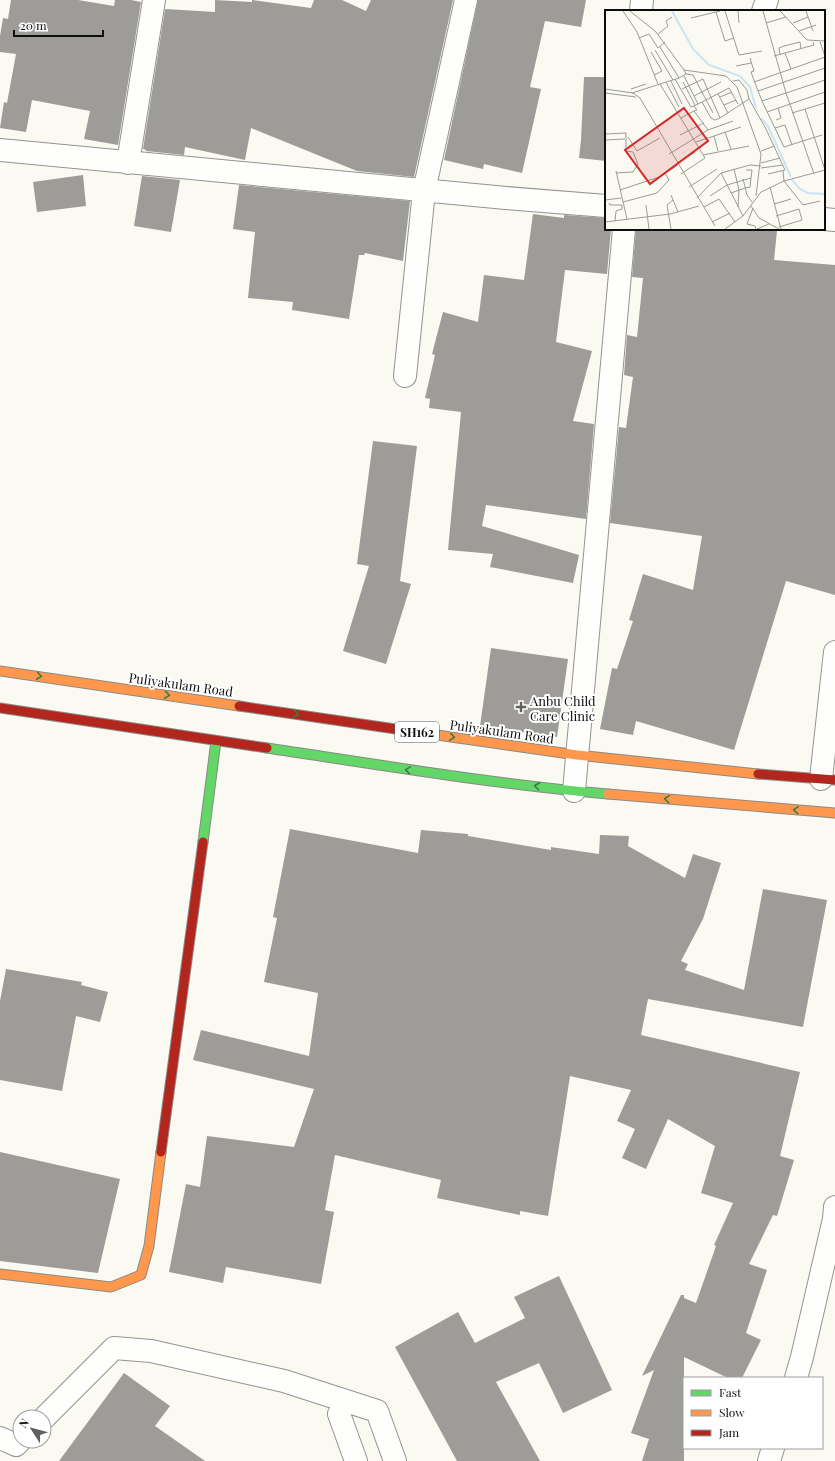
<svg xmlns="http://www.w3.org/2000/svg" width="835" height="1461" font-family="'Playfair Display',serif">
<style>
.building{fill:#9d9c98}
.lines{fill:none;stroke-linecap:round;stroke-linejoin:round}
.street-casing{stroke:#949390;stroke-width:24}
.fast-casing{stroke:#8a8a87;stroke-width:11}
.slow-casing{stroke:#8a8a87;stroke-width:11}
.jam-casing{stroke:#8a8a87;stroke-width:11}
.street{stroke:#fefefd;stroke-width:22}
.fast{stroke:#63d668;stroke-width:9}
.slow{stroke:#ff974d;stroke-width:9}
.jam{stroke:#b3261e;stroke-width:9}
.oneway{stroke:#3c7c3f}
.poi-dot{fill:#60605d;stroke:#fff;stroke-width:1.5}
.labels{text-anchor:middle;dominant-baseline:central;stroke-width:4;stroke-linejoin:round;paint-order:stroke}
.shield{fill:#fff;stroke:#565656;stroke-width:1}
.shield-label{font-size:12px;font-weight:bold;fill:#0d0d0d}
.street-label{font-size:13px;fill:#0d0d0d;stroke:#fff}
.poi-label{font-size:13px;fill:#0d0d0d;stroke:#fff;text-anchor:start}
.inset-river{fill:none;stroke:#cce3f1;stroke-width:2}
.inset-road{fill:none;stroke:#9b9b96;stroke-width:1}
.view{fill:#d62828;fill-opacity:0.15;stroke:#d62828;stroke-width:2}
.inset-edge{fill:none;stroke:#0d0d0d;stroke-width:2}
</style>
<rect width="100%" height="100%" fill="#faf9f2"/>
<path class="building" d="M11,0H78L114,6L115,0H131L141,2L118,145L84,139L90,111L32,100L26,132L0,128L4,102L7,103L16,54L0,52V36L3,18L8,19Z
M215,0L252,2V0L311,8L314,0H342L366,11L371,0H453L414,177L357,171L251,128L245,160L185,147L184,155L146,151V150L143,149L165,9L215,12Z
M478,0H586L581,27L545,21L530,87L541,89L522,173L484,164L483,169L444,160Z
M584,77H606V161L579,158L581,140Z
M83,175L86,206L37,212L33,182Z
M142,176L180,180L171,232L134,226Z
M239,185L410,201L403,261L365,253L364,255H359L349,319L292,310L293,302L248,298L255,232L233,229Z
M533,214L564,218V215L606,218V229H611L607,274L565,270L556,342L592,351L573,421L594,424L586,519L486,505L482,526L579,555L573,583L490,567L493,554L448,550L461,412L429,408L430,399L425,398L435,355L432,354L443,312L478,322L484,275L524,280Z
M636,229H752L777,231L774,260L835,265V595L786,581L734,750L636,721L633,735L600,729L612,668L617,669L633,621L629,620L643,574L693,590L702,536L610,523L619,427L626,428L633,377L624,375L627,335L637,337L643,278L632,277Z
M373,441L417,446L400,581L411,584L386,664L343,651L369,566L357,564Z
M491,648L568,659L557,737L480,726Z
M290,829L418,853L421,830L468,834V836L551,850V847L599,854L600,835L629,836L628,846L685,878L693,854L721,863L703,919L681,961L688,964L685,970L744,990L763,889L827,900L803,1027L648,999L641,1035L800,1072L780,1156L794,1160L777,1216L773,1215L749,1264L767,1270L746,1333L761,1340L742,1378H728L684,1357V1461H642L649,1439L631,1433L654,1370L642,1376L681,1295H684V1298L696,1303L716,1246L714,1245L733,1203L701,1193L715,1146L668,1119L646,1169L622,1158L635,1129L617,1121L631,1090L570,1076L548,1216L520,1211V1215L437,1198L441,1180L335,1155L325,1210L334,1212L321,1284L226,1267L223,1283L169,1272L186,1184L200,1187L207,1136L294,1147L314,1089L193,1060L201,1030L309,1056L318,993L264,982L277,918L273,917Z
M6,969L82,982L81,985L108,992L100,1022L76,1016L62,1091L0,1080V1001Z
M0,1152L120,1179L98,1273L0,1261Z
M559,1276L612,1390L563,1413L539,1363L496,1382L540,1461H457L395,1347L458,1312L475,1343L525,1318L514,1297Z
M124,1373L170,1406L155,1426L205,1461H59Z"/>
<g class="lines">
<g class="street-casing">
<path id="street" d="M641,11L642,0
M763,11L767,0
M0,150L506,198L606,206
M128,163L154,0
M824,219L835,220
M405,376L424,191L466,0
M821,779L835,652
M574,791L624,229
M796,1378L802,1357L834,1219L835,1207
M339,1414L356,1461
M44,1418L114,1348L151,1351L284,1381L377,1411L395,1461
M0,1438L16,1445L20,1441
M769,1461L773,1448"/>
</g>
<g class="fast-casing">
<path id="fast" d="M267,748C380,765 494,784 608,794
M203,842L216,741"/>
</g>
<g class="slow-casing">
<path id="slow" d="M0,671L239,706
M416,732L577,755L758,774
M608,794L835,813
M0,1274L111,1287L141,1275L149,1246L161,1152"/>
</g>
<g class="jam-casing">
<path id="jam" d="M239,706L416,732
M0,708L267,748
M758,774L835,780
M161,1152L203,842"/>
</g>
<use href="#street" class="street"/>
<use href="#fast" class="fast"/>
<use href="#slow" class="slow"/>
<use href="#jam" class="jam"/>
</g>
<defs><path id="oneway-chevron" d="M-2-3.5L2.5 0L-2 3.5" fill="none" stroke-width="1.6" stroke-linecap="round" stroke-linejoin="round"/></defs>
<g class="oneway">
<use href="#oneway-chevron" transform="translate(39 676) rotate(8)"/>
<use href="#oneway-chevron" transform="translate(167 695) rotate(8)"/>
<use href="#oneway-chevron" transform="translate(296 714) rotate(8)"/>
<use href="#oneway-chevron" transform="translate(452 737) rotate(8)"/>
<use href="#oneway-chevron" transform="translate(408 770) rotate(-171)"/>
<use href="#oneway-chevron" transform="translate(537 786) rotate(-173)"/>
<use href="#oneway-chevron" transform="translate(667 799) rotate(-175)"/>
<use href="#oneway-chevron" transform="translate(796 810) rotate(-175)"/>
</g>
<path class="poi-dot" d="M519 701h4v4h4v4h-4v4h-4v-4h-4v-4h4z"/>
<g class="labels">
<rect class="shield" x="395" y="722" width="44" height="20" rx="3"/>
<g class="shield-label">
<text x="417" y="732">SH162</text>
</g>
<g class="street-label">
<text transform="translate(181 684) rotate(8)">Puliyakulam Road</text>
<text transform="translate(502 731) rotate(8)">Puliyakulam Road</text>
</g>
<g class="poi-label">
<text x="530" y="700">Anbu Child<tspan x="530" dy="15">Care Clinic</tspan></text>
</g>
</g>
<g transform="translate(605 10)">
<rect width="220" height="220" fill="#faf9f2"/>
<path class="inset-river" d="M67,1L88,39L104,55L135,66L145,77L151,98M156,108L163,116L186,167M187,170L195,179L203,183L220,184"/>
<path class="inset-road" d="M18,1L32,22L53,74M25,1L51,22L79,60L121,66L132,77L156,144L151,186M120,1L134,45L157,41M133,1L134,13M158,1L181,83L209,164M175,1L202,30L220,31M201,1L208,21M111,2L120,31L129,28M86,8L115,1M161,13L181,7M188,13L203,7M194,21L211,15M53,24L63,16L61,11L67,7M34,28L44,24L53,38L60,32M215,32L220,46M55,37L74,68M50,40L68,70M46,42L57,61L49,65M180,43L186,59M175,45L174,38L179,36L195,32L196,39M169,46L209,35L208,32M145,48L149,61L146,62L153,81L220,58M131,56L146,53M81,64L88,65L108,103M79,66L93,94M70,69L86,97L89,96L92,100L89,101L103,120M66,71L77,94M128,71L134,70L142,80L144,89L161,119L180,160L163,164M61,72L74,97M78,72L90,95M149,72L220,47M55,74L100,148L76,164M0,79L28,83L35,88L110,216M26,79L41,74M77,79L98,69L115,108L110,110L106,108L97,92L89,96M153,81L157,91L220,70M0,83L31,87M27,83L74,68L81,64L79,60M113,84L123,103M89,86L116,72M115,87L127,82M157,91L179,137L217,125M97,92L124,78L133,94M119,95L131,90M162,102L220,82M187,103L220,93M76,108L89,101M115,108L144,89M171,110L176,108L173,98M170,118L180,115L187,135M120,122L126,139M0,124L21,123V141L28,142L33,154L28,162L11,163M75,125L99,113M109,126L113,141M23,127L32,141L55,128M0,130L20,129M91,132L136,117M156,141L169,136M64,144L103,120L128,111M98,145L144,136M72,153L90,142M156,153L175,148M156,158L178,155M129,159L134,180L133,197M141,160H147L146,168M11,161L22,209M178,161L179,171L198,195L215,191M116,163L145,155L156,156M138,169L142,185L147,192M84,177L112,159M165,177L176,219M15,180L54,167L73,155M126,183L140,178M66,185L73,202M105,186L122,175L146,168L145,177L140,178M92,188L116,163L138,206M0,190L16,188M18,192L52,183L64,170L60,163M4,193L5,195H17V199L11,201L10,211M169,194L186,189M41,195L44,219M146,196L154,208L174,219M99,197L114,189L130,212M148,198L142,214L150,216L151,219M171,206L194,199L197,210L174,217M0,212L65,204L94,196M107,212L125,203M66,219L62,195L68,190M120,219L138,206L156,182L179,171L220,160L200,99M152,219L164,214"/>
<path class="view" d="M79,98L103,131L45,174L20,140Z"/>
<rect width="220" height="220" class="inset-edge"/>
</g>
<rect x="683" y="1377" width="140" height="72" fill="#ffffff" stroke="#9e9e9e"/>
<rect x="691" y="1390" width="20" height="6" fill="#63d668" stroke="#9e9e9e"/>
<text x="719" y="1397" font-size="12" fill="#0d0d0d">Fast</text>
<rect x="691" y="1410" width="20" height="6" fill="#ff974d" stroke="#9e9e9e"/>
<text x="719" y="1417" font-size="12" fill="#0d0d0d">Slow</text>
<rect x="691" y="1430" width="20" height="6" fill="#b3261e" stroke="#9e9e9e"/>
<text x="719" y="1437" font-size="12" fill="#0d0d0d">Jam</text>
<g transform="translate(32 1429) rotate(306)"><circle r="19" fill="#ffffff" stroke="#9e9e9e"/>
<path d="M0-3L7 15L0 10L-7 15Z" fill="#60605d"/>
<text y="-6" font-size="11" font-weight="bold" text-anchor="middle" fill="#0d0d0d">N</text>
</g>
<path d="M14 30v6h89v-6" fill="none" stroke="#0d0d0d" stroke-width="2"/>
<text x="20" y="30" font-size="12" fill="#0d0d0d" stroke="#ffffff" stroke-width="3" paint-order="stroke">20 m</text>
</svg>
